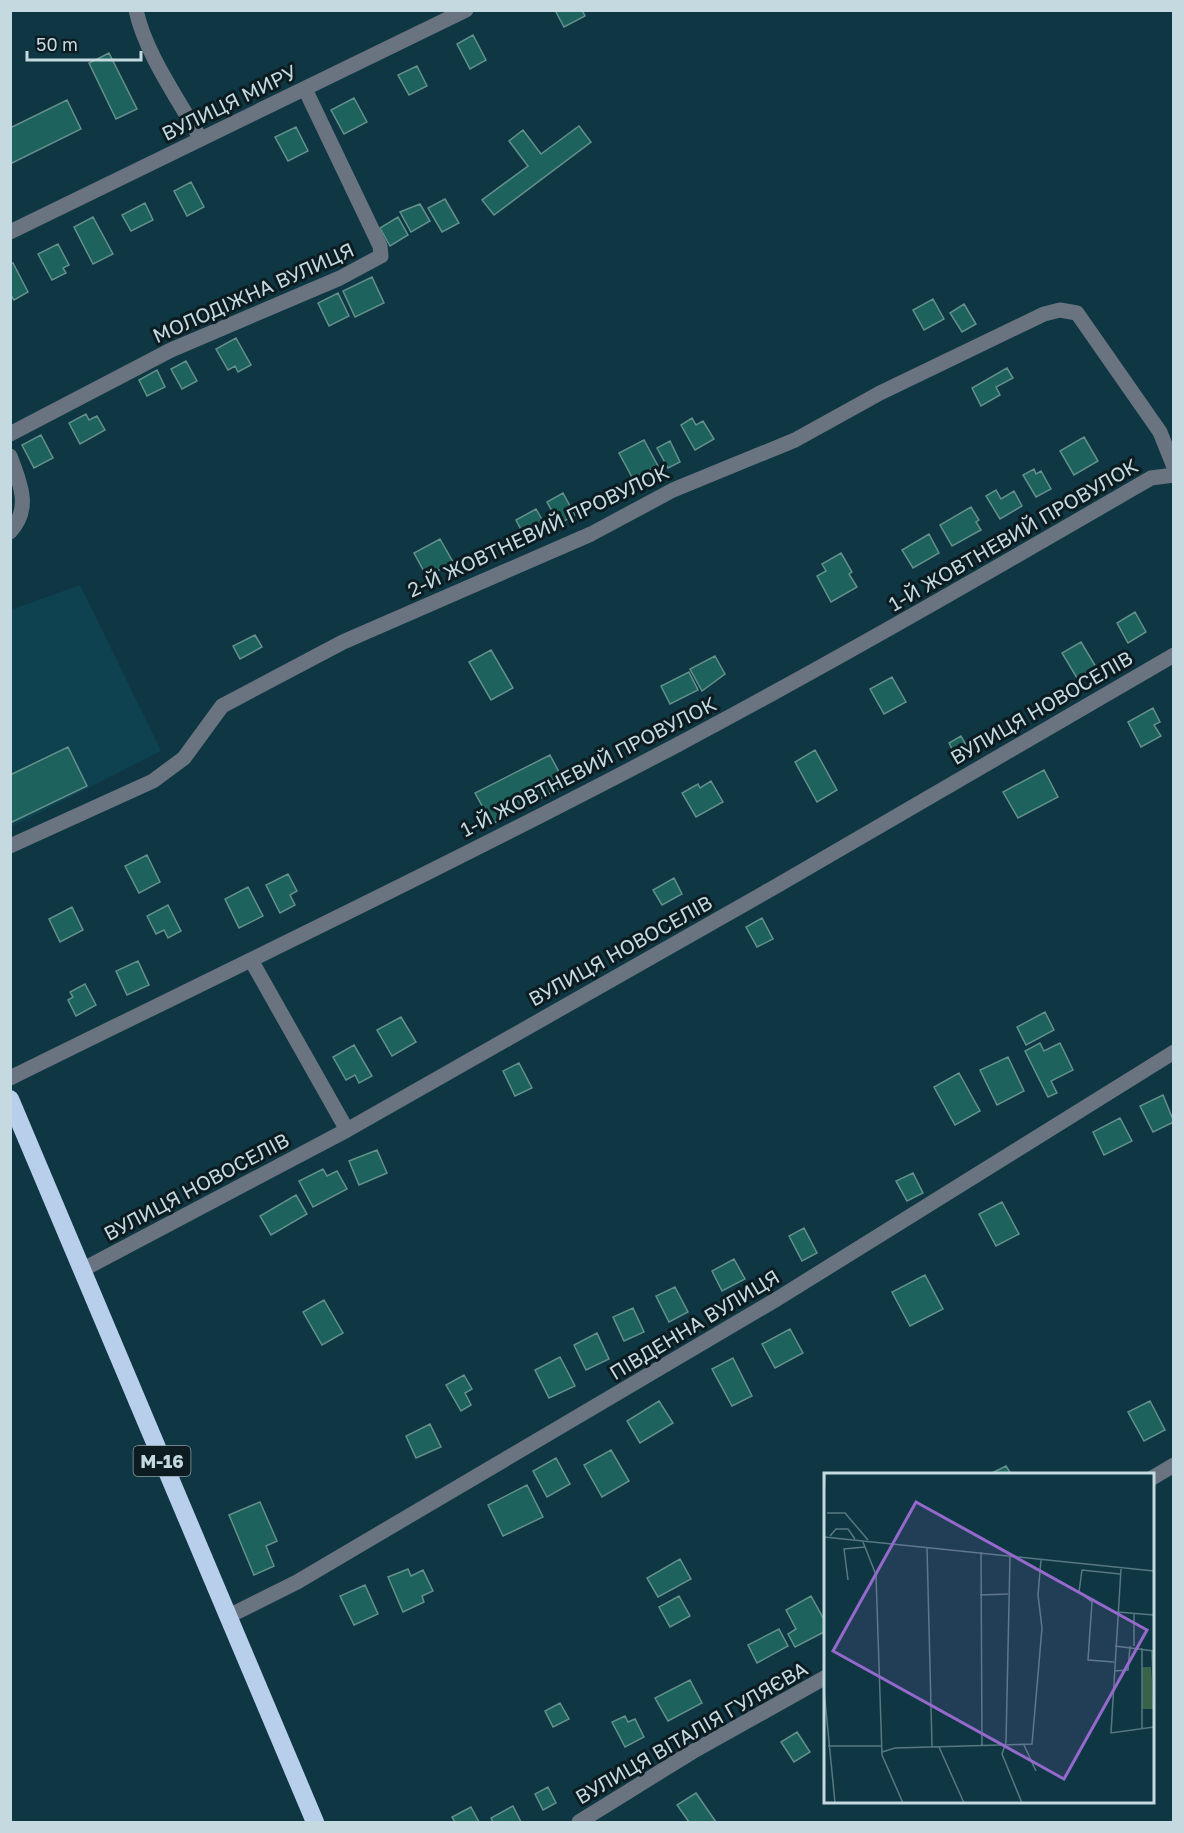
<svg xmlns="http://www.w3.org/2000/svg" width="1184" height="1833" font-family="'Golos Text',sans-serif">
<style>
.built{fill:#0e4251}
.building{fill:#1d625c;stroke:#64908b;stroke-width:1.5}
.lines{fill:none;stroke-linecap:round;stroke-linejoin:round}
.minor{stroke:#6a7480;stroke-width:15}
.highway{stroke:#b8cfec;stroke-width:18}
.labels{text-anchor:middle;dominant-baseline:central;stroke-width:6;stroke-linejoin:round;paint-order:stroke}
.shield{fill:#0c1c21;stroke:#8da0a7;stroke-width:1.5}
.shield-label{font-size:18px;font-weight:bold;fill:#c4d9e0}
.street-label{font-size:20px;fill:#c4d9e0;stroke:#0c1c21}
.inset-road{fill:none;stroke:#577882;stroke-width:1.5}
.view{fill:#9569cb;fill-opacity:0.15;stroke:#9569cb;stroke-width:3}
.inset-edge{fill:none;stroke:#c4d9e0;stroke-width:3}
</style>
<rect width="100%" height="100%" fill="#0f3743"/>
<path class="built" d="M80,585L161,751L11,827V610Z"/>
<path class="building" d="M555,10H582L585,16L564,27Z
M473,35L486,60L470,69L457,44Z
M109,53L137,109L116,119L89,63Z
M417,66L427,86L409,95L398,75Z
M354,98L367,122L344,134L331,110Z
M67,100L81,129L10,164V128Z
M579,126L591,142L494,215L482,200L528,166L509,141L523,130L541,154Z
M296,127L308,151L288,161L275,137Z
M191,182L204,207L187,216L174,191Z
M445,199L459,223L442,232L428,208Z
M145,203L153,220L131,231L122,215Z
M420,204L430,221L411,232L400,212Z
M93,217L113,254L93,264L74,227Z
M398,217L408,235L390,246L380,228Z
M58,244L69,265L63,268L66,273L52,280L38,254Z
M13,263L28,292L14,300L10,294V264Z
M372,277L384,303L355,317L343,291Z
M338,293L349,316L329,326L318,303Z
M933,299L944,319L924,330L913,310Z
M964,304L976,324L962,332L950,313Z
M236,338L251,365L238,372L235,366L228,370L216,349Z
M186,361L197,381L182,389L171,369Z
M1007,368L1013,378L996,387L1000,395L981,406L972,388Z
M157,370L165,387L147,396L139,380Z
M86,414L89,420L97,416L105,430L80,444L69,423Z
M692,418L696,425L703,421L714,439L695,450L681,425Z
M41,435L53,458L34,468L22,445Z
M1084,437L1098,461L1074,475L1060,451Z
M644,440L658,466L633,479L619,453Z
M670,441L680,462L668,468L657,448Z
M1034,469L1036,474L1041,471L1051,489L1036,497L1023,475Z
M996,490L1001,499L1014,491L1022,506L1000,519L986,496Z
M563,493L575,515L559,524L547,502Z
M971,507L979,520L976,522L981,530L952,546L940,525Z
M536,509L548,530L527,541L516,520Z
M929,534L939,553L913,568L902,550Z
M440,539L453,562L427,577L414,553Z
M841,553L852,572L849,574L857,587L831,602L817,576L826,571L822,564Z
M1135,612L1146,632L1128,643L1117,623Z
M255,635L262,647L240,659L233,646Z
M1081,642L1096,667L1077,678L1062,653Z
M491,650L513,688L491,700L469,662Z
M715,656L725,674L702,691L690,669Z
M689,672L698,690L670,704L661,686Z
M892,677L906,702L884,714L870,689Z
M1153,708L1160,722L1154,725L1161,736L1141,747L1128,722Z
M961,736L972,756L959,762L949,743Z
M68,747L87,786L10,823V775Z
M815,750L837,790L817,802L795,762Z
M550,755L566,785L492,824L475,793Z
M1044,770L1058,797L1018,818L1003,792Z
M711,781L723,802L696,817L682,793L698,784L700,788Z
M147,855L160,882L139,893L125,866Z
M288,874L297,891L290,895L295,905L280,913L266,885Z
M674,878L682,894L662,905L653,890Z
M248,887L263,916L239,928L225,899Z
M168,905L181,931L168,938L164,930L156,934L147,916Z
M72,907L83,930L60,942L49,919Z
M762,918L773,939L757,947L746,927Z
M138,961L149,985L127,995L116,971Z
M85,984L96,1005L76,1016L68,1000L73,997L70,992Z
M1045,1012L1054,1030L1026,1045L1017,1027Z
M401,1017L416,1042L392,1056L377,1030Z
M1040,1043L1044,1051L1060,1043L1073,1070L1051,1081L1057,1093L1048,1097L1025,1051Z
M354,1045L372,1076L359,1083L355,1075L346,1080L333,1057Z
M1008,1057L1024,1091L997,1105L980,1070Z
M519,1063L532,1088L515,1096L503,1071Z
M959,1073L980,1111L955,1125L934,1087Z
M1163,1095L1174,1122L1153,1132L1140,1106Z
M1120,1118L1132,1141L1104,1155L1093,1132Z
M377,1150L387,1173L359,1185L349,1161Z
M323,1169L327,1176L337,1171L347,1189L313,1207L299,1181Z
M913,1173L923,1193L907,1201L896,1181Z
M296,1195L307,1214L271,1235L260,1216Z
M1002,1202L1019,1234L996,1246L979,1214Z
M804,1228L817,1253L802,1261L789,1236Z
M734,1259L745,1279L722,1291L712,1271Z
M925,1275L943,1309L910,1326L892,1292Z
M675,1287L688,1312L669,1322L656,1296Z
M324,1300L343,1333L322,1345L303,1312Z
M633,1308L644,1332L624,1341L613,1317Z
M790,1329L803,1353L775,1368L762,1344Z
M597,1333L609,1359L586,1370L574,1345Z
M560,1357L575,1386L549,1398L535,1370Z
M733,1358L752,1396L732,1406L712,1369Z
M464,1375L472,1389L465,1393L471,1405L461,1411L446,1385Z
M659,1401L673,1423L640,1443L627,1421Z
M1150,1401L1165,1430L1144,1441L1128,1412Z
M430,1424L441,1447L416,1458L406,1436Z
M611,1450L629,1481L602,1497L584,1465Z
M556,1458L570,1484L547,1497L533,1471Z
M1006,1466L1011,1474H990Z
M527,1485L543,1517L503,1536L488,1505Z
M260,1502L277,1541L266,1546L274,1566L254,1575L229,1515Z
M680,1559L691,1579L658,1597L647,1578Z
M408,1569L411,1576L423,1570L433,1591L422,1596L424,1602L403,1612L388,1577Z
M365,1585L378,1614L354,1625L340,1596Z
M679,1596L690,1616L670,1627L659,1607Z
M811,1596L826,1623V1631L795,1647L788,1634L796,1629L786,1610Z
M779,1629L788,1646L757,1663L748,1645Z
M690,1680L702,1703L668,1721L655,1698Z
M560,1703L569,1719L553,1727L545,1711Z
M625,1716L628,1722L635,1719L644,1737L625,1747L612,1722Z
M797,1732L810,1752L794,1762L781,1742Z
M548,1787L556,1803L543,1810L535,1794Z
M696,1793L716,1822H689L677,1805Z
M513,1806L521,1822H493L491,1818Z
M471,1807L479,1822H455L452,1817Z"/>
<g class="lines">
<path class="minor" d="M136,10C145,53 179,100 200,138
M10,232L466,10
M10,434L171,350L340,278L381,256L380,246L305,89
M10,456C20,483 32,508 10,532
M10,846L153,781L184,758L222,706L343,642L591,534L673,490L795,440L880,393L1044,314L1060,310L1077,313L1160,432L1174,467
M251,960L347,1130
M10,1078C233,968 457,861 677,745C837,660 994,569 1151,478L1174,475
M82,1270L347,1130L773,888L1174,655
M1152,1478L1174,1465
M227,1617L297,1582L777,1299L1174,1052
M579,1822L692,1752L826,1677"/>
<path class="highway" d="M10,1099L315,1822"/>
</g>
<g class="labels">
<rect class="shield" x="133.5" y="1446" width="57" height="30" rx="4.5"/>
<g class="shield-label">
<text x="162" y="1461">М-16</text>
</g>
<g class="street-label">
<text transform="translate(229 102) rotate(-26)">ВУЛИЦЯ МИРУ</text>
<text transform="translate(253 292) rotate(-24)">МОЛОДІЖНА ВУЛИЦЯ</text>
<text transform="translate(538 530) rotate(-25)">2-Й ЖОВТНЕВИЙ ПРОВУЛОК</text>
<text transform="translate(1013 534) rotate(-30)">1-Й ЖОВТНЕВИЙ ПРОВУЛОК</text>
<text transform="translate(1041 707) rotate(-30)">ВУЛИЦЯ НОВОСЕЛІВ</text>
<text transform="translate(588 766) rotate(-27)">1-Й ЖОВТНЕВИЙ ПРОВУЛОК</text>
<text transform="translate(620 950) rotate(-29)">ВУЛИЦЯ НОВОСЕЛІВ</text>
<text transform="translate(196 1186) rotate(-28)">ВУЛИЦЯ НОВОСЕЛІВ</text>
<text transform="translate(694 1324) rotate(-31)">ПІВДЕННА ВУЛИЦЯ</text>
<text transform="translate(691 1732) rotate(-30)">ВУЛИЦЯ ВІТАЛІЯ ГУЛЯЄВА</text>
</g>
</g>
<g transform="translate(824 1473)">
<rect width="330" height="330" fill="#0f3743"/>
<path d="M318,194H327L330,236H318Z" fill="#396348"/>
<path class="inset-road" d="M0,26L1,0M3,40H21L44,67M6,63L12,56H24L31,66M0,64L330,98M39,69L52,102L58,282L79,330M103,74L108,274M157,79L158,272M186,84L182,269L178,281L198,330M297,96L287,260L330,254M24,107L20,76L41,74M156,122L184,121M293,139L330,142M310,141V173M291,173L330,178M328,178L330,227M290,189L264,187L268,129L255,119L258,97L296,101M290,198L304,197L306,173M0,217L11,330M318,256V175M200,272L212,298M4,273H58M115,274L140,330M58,279L71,275L208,271L218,155L214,122L217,87"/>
<path class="view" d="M92,29L323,157L240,306L9,178Z"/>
<rect width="330" height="330" class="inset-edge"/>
</g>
<rect width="1184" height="1833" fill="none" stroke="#c4d9e0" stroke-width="24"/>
<path d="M27 51v9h114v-9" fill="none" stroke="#c4d9e0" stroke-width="3"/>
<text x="36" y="51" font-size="18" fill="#c4d9e0" stroke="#0c1c21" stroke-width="4.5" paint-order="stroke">50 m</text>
</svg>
